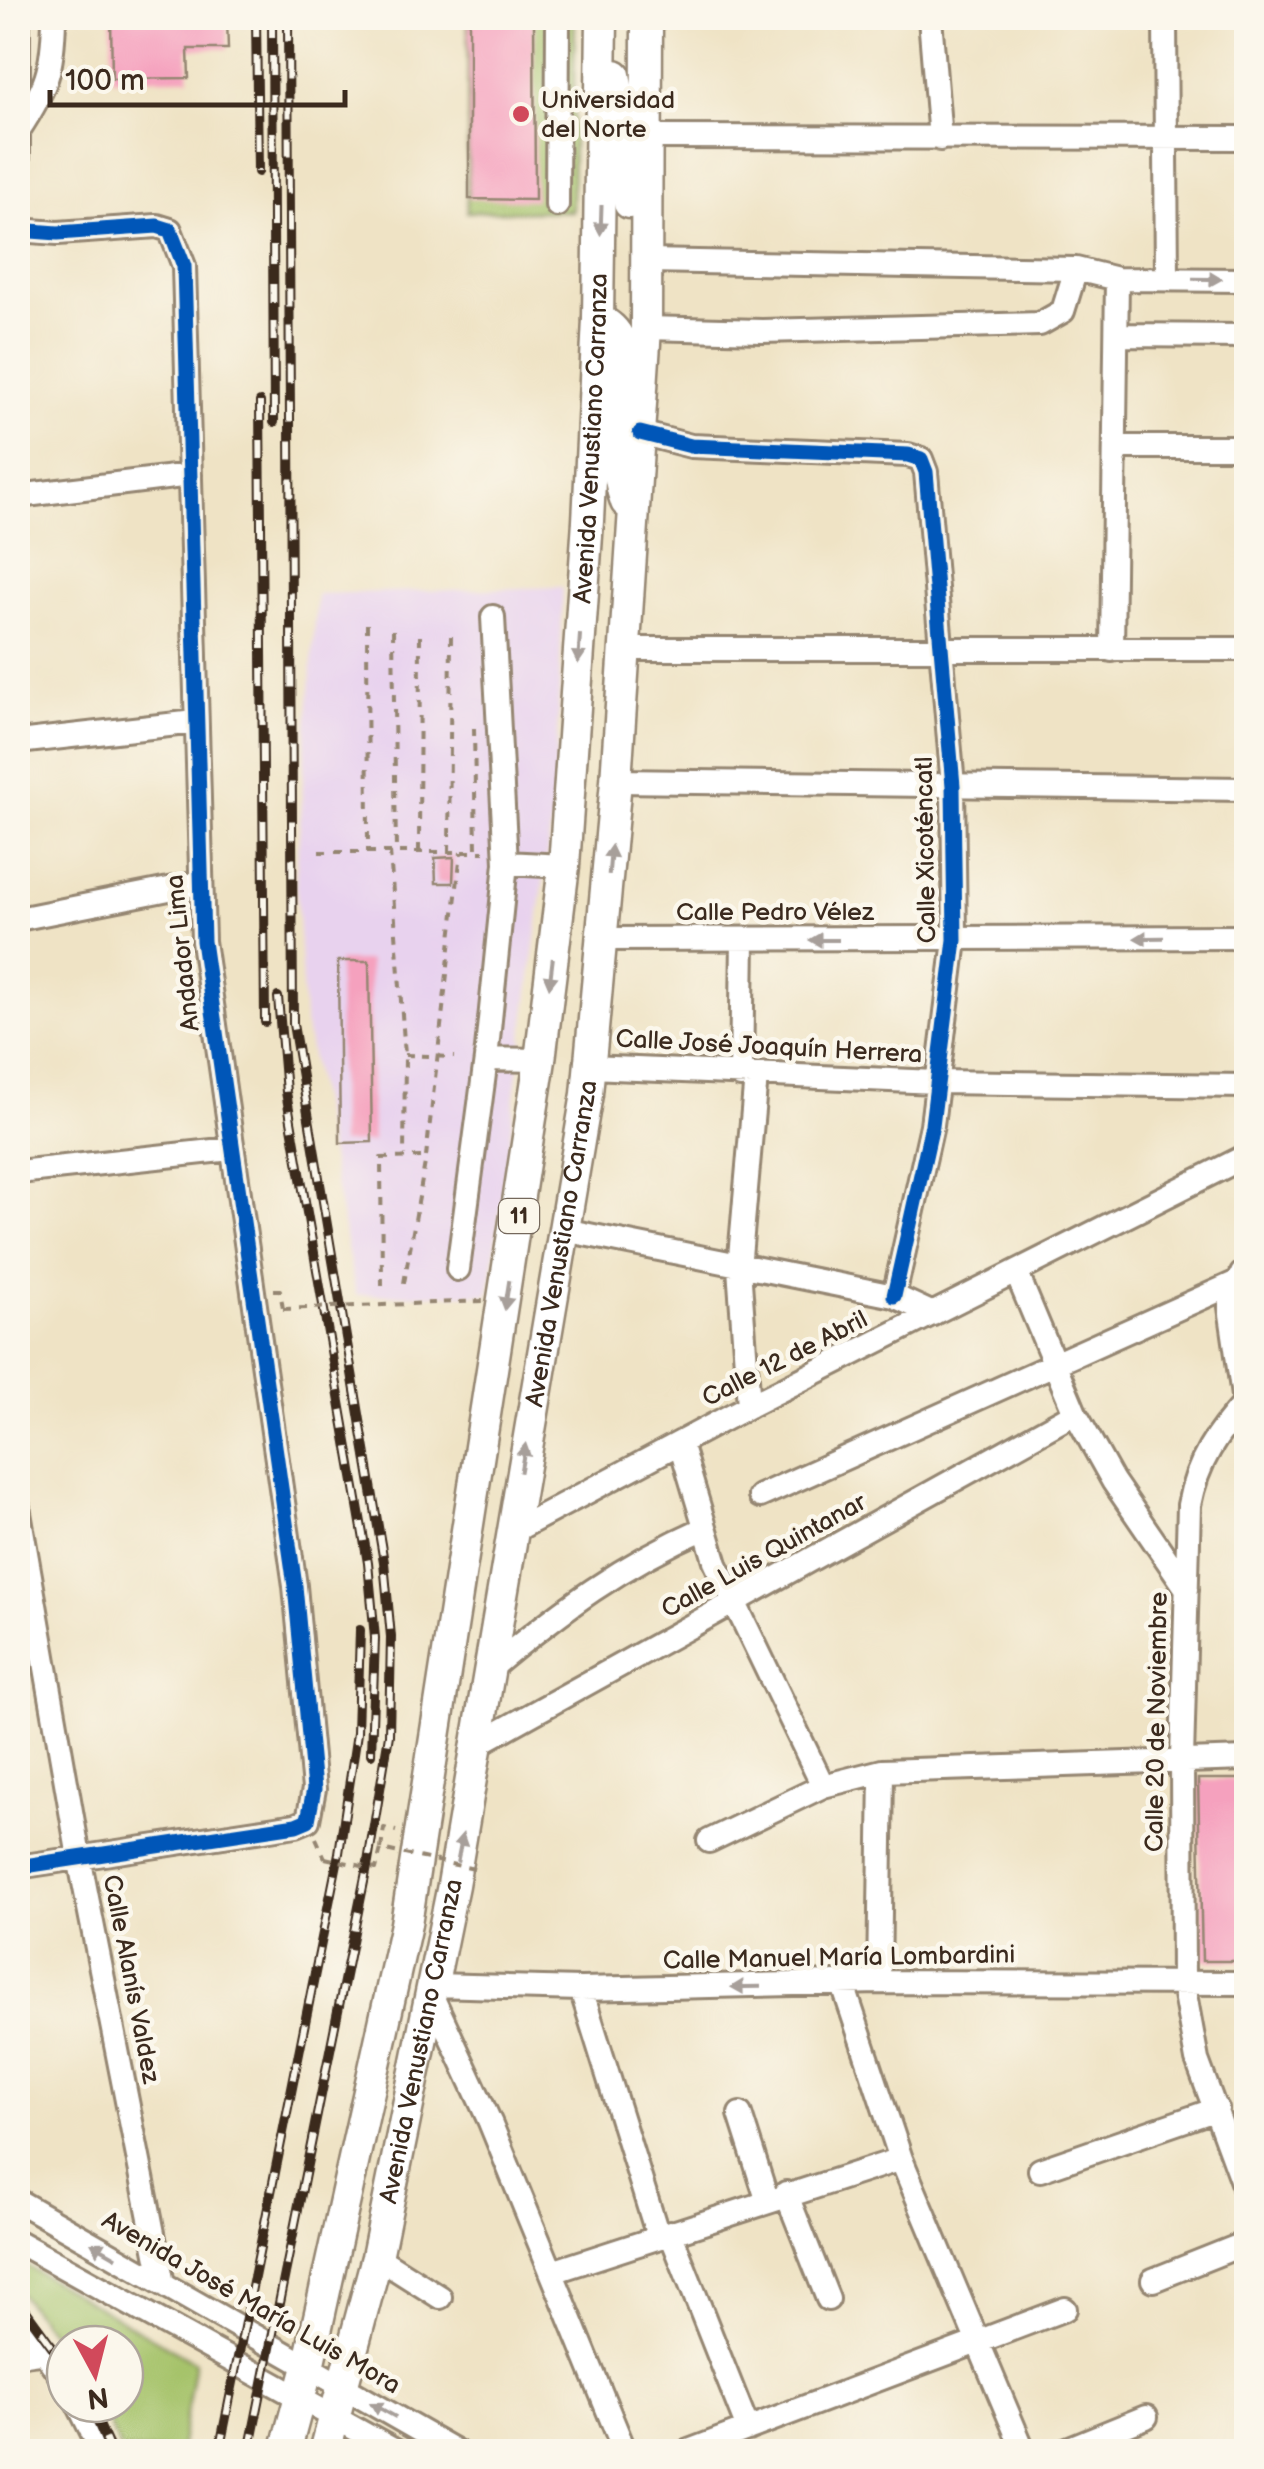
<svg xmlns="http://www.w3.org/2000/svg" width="1264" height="2469" font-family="'Balsamiq Sans',sans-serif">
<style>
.built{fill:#e8d2ee}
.green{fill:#a6c36a;stroke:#707644;stroke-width:2.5}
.building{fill:#f5a1be}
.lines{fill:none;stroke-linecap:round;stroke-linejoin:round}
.minor-casing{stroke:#958672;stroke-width:28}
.major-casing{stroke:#958672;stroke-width:35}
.path{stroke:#958672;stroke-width:4;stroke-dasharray:8 8;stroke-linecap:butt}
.minor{stroke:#fff;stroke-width:22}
.major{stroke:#fff;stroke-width:30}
.rail-casing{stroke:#3b2a1e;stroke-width:10}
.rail{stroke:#fbf7ec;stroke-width:6;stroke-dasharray:19;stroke-linecap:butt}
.path-bridge{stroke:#958672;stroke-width:4;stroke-dasharray:8 8;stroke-linecap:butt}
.cycleway-casing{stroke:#fbf7ec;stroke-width:21}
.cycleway{stroke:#0057b8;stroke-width:15}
.oneway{fill:#a79f9a}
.poi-dot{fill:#d1495b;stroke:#fbf7ec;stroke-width:4}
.labels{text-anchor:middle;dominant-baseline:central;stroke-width:9;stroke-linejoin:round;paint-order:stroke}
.shield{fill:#fbf7ec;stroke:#75685c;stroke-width:2.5}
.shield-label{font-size:22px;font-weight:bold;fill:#3b2a1e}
.poi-label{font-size:25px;fill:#3b2a1e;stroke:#fbf7ec;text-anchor:start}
.street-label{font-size:25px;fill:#3b2a1e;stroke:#fbf7ec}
</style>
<rect width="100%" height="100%" fill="#fbf7ec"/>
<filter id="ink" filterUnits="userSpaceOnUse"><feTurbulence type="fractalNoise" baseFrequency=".01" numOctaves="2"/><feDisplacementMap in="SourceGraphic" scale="20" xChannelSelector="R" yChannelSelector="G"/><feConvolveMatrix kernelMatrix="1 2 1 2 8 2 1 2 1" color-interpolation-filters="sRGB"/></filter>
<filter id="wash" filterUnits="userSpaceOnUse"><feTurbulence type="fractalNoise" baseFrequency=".0048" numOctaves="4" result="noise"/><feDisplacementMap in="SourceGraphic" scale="40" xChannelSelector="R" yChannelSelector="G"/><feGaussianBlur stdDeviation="2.25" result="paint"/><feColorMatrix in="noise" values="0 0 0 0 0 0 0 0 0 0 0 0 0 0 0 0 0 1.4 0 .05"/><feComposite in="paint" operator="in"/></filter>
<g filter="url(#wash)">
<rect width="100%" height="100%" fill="#efe3c5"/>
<path class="built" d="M563,587L555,793L489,1294L356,1295L304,1017L296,877L317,594Z"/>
<path class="green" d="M468,18H575L572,211L467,212Z
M18,2261L195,2362L180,2451H121L100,2404H125V2344H65V2351L18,2291Z"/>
<g id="blocks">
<path class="building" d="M111,18H227L228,49H188L189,78L112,79Z
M469,18H534L535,200L469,199Z
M454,857L453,883H436L435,858Z
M338,961H369L372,1142L340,1143Z
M1198,1779H1246V1961H1202Z"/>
</g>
</g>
<g filter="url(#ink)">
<use href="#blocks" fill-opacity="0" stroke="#958672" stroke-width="2.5"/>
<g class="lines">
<g class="minor-casing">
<path id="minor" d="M930,18L940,139
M1165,18L1167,279
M18,110V18
M18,131C47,87 53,70 54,18
M18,131V158
M649,137L1246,138
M557,205L558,18
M18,230L58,233L157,226L170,230L184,266L203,941L295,1586L314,1789L308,1820L296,1825L18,1867
M647,261L1076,269L1117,279L1246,280
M646,328L762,331L1040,324L1063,311L1076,269
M1117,335L1246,336
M640,433L691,446L908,455L921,459L926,472L953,786L955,940L932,1125L894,1296
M1118,447H1246
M18,496L190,475
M493,617L506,863
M626,649H1246
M1112,650L1117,279
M18,742L195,722
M616,781L1246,789
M18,919L199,883
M603,939L1246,937
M540,1060L486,1059L506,863L564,866
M590,1067L936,1082L1246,1086
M741,1076L743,940
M18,1172L231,1149
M564,1230L894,1296L933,1314
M458,1269L486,1059
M1017,1274L1075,1413L1113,1481L1187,1589
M1242,1274L1230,1307L1244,1403
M1246,1401C1217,1433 1197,1462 1189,1505L1182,1759L1183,1983L1197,2060L1246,2193
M749,1406L739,1268L756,1076
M680,1443L716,1564L823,1786
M760,1496L1246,1278
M18,1507L79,1857L163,2284
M510,1533L749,1406L1246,1156
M490,1669C561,1610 621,1565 705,1528
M478,1744L1075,1413
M709,1841L823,1786L882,1771L1246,1759
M879,1982L882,1771
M433,1985L581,1989L879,1982L1246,1983
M843,1985L901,2159L1024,2452
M581,1989L658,2236
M431,1994L490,2122L625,2452
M740,2114L767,2199
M1040,2170L1217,2109
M786,2193L828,2299
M18,2201L457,2452
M670,2232L748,2429
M18,2242L397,2452
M377,2257L440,2297
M552,2272L901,2159
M1153,2280L1246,2243
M18,2315L65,2382
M18,2355L45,2351
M78,2404L102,2452
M686,2452L1065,2309
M1060,2452L1146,2417"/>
</g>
<g class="major-casing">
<g id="major">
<path d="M615,75L627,141L629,203"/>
<path d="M598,319C609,325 616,330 620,341C633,387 605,446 626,502"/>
<path id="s1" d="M285,2452L308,2367L406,1924L540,1060L564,866L588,521L598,319L602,18"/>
<path id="s2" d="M325,2452L377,2257L453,1885L587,1094L616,781L646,328L647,18"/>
</g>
</g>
<path class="path" d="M367,624L368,852
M393,630L396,852
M474,728L476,852
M319,852H484
M390,852L405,1055L404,1156
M419,852L420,633
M449,852L451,635
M405,1055L454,1057
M404,1283L426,1157L461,852
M382,1286L381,1158L426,1157
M274,1290H280L283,1309
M316,1838L325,1858
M381,1849L384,1828L396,1831"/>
<use href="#minor" class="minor"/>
<use href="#major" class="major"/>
<g class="rail-casing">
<path id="rail" d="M256,18L258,172
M272,18L274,422
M260,402L265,1022
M278,997L286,1092L368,1563L375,1638L371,1754
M18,2300L65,2364
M90,2404L111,2452
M219,2452L339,1853L357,1733L360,1630
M249,2452L368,1862L389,1735L391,1637L384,1562L293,1024L288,18"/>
</g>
<use href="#rail" class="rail"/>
<path class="path-bridge" d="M283,1309L483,1301
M325,1858L376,1869L381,1849L479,1870"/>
<g class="cycleway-casing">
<path id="cycleway" d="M18,230L58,233L157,226L170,230L184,266L203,941L295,1586L314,1789L308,1820L296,1825L18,1867
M640,433L691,446L908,455L921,459L926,472L953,786L955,940L932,1125L894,1296"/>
</g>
<use href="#cycleway" class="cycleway"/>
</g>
<defs><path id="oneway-solid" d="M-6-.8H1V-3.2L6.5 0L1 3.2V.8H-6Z" transform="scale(2.5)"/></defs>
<g class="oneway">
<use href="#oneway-solid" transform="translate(601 220) rotate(92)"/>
<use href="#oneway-solid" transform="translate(1207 279) rotate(1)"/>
<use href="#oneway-solid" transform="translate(579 649) rotate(94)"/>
<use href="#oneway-solid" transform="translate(610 860) rotate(-85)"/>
<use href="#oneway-solid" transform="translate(1149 938) rotate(179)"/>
<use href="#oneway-solid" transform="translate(824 940) rotate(180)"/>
<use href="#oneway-solid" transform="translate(551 973) rotate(97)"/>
<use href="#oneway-solid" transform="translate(507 1295) rotate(99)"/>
<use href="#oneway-solid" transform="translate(523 1458) rotate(-80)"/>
<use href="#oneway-solid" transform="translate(460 1848) rotate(-79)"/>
<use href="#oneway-solid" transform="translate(746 1987) rotate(179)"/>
<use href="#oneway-solid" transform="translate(104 2250) rotate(-150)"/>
<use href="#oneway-solid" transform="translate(383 2410) rotate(-151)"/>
</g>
</g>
<circle class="poi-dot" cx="521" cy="114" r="10"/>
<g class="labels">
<rect class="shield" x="499" y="1199" width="40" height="34" rx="8"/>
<g class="shield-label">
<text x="519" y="1216">11</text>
</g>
<g class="poi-label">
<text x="541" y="100">Universidad<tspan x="541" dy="29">del Norte</tspan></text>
</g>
<g class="street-label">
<text stroke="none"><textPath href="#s1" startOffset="2040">Avenida Venustiano Carranza</textPath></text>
<text transform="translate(926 850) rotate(-91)">Calle Xicoténcatl</text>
<text x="775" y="912">Calle Pedro Vélez</text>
<text transform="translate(183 953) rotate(-96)">Andador Lima</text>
<text transform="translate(769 1047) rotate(3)">Calle José Joaquín Herrera</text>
<text stroke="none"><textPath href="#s2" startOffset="1232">Avenida Venustiano Carranza</textPath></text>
<text transform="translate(785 1359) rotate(-27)">Calle 12 de Abril</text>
<text transform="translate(764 1556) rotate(-29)">Calle Luis Quintanar</text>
<text transform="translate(1157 1722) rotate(-89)">Calle 20 de Noviembre</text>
<text transform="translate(839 1958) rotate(-1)">Calle Manuel María Lombardini</text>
<text transform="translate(131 1979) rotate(79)">Calle Alanís Valdez</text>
<text stroke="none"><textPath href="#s2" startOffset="422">Avenida Venustiano Carranza</textPath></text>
<text transform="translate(251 2303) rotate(30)">Avenida José María Luis Mora</text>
</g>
</g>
<rect width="1264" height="2469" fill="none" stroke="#fbf7ec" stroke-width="60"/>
<g transform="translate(95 2374) rotate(173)"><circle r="48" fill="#fbf7ec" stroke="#aea59a" stroke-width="2.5"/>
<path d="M0-8L18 38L0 25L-18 38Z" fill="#d1495b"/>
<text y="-15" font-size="28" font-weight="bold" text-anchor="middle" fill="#3b2a1e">N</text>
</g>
<path d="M50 90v15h295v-15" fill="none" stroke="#3b2a1e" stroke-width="5"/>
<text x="65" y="90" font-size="30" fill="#3b2a1e" stroke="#fbf7ec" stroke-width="8" paint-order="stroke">100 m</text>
</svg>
